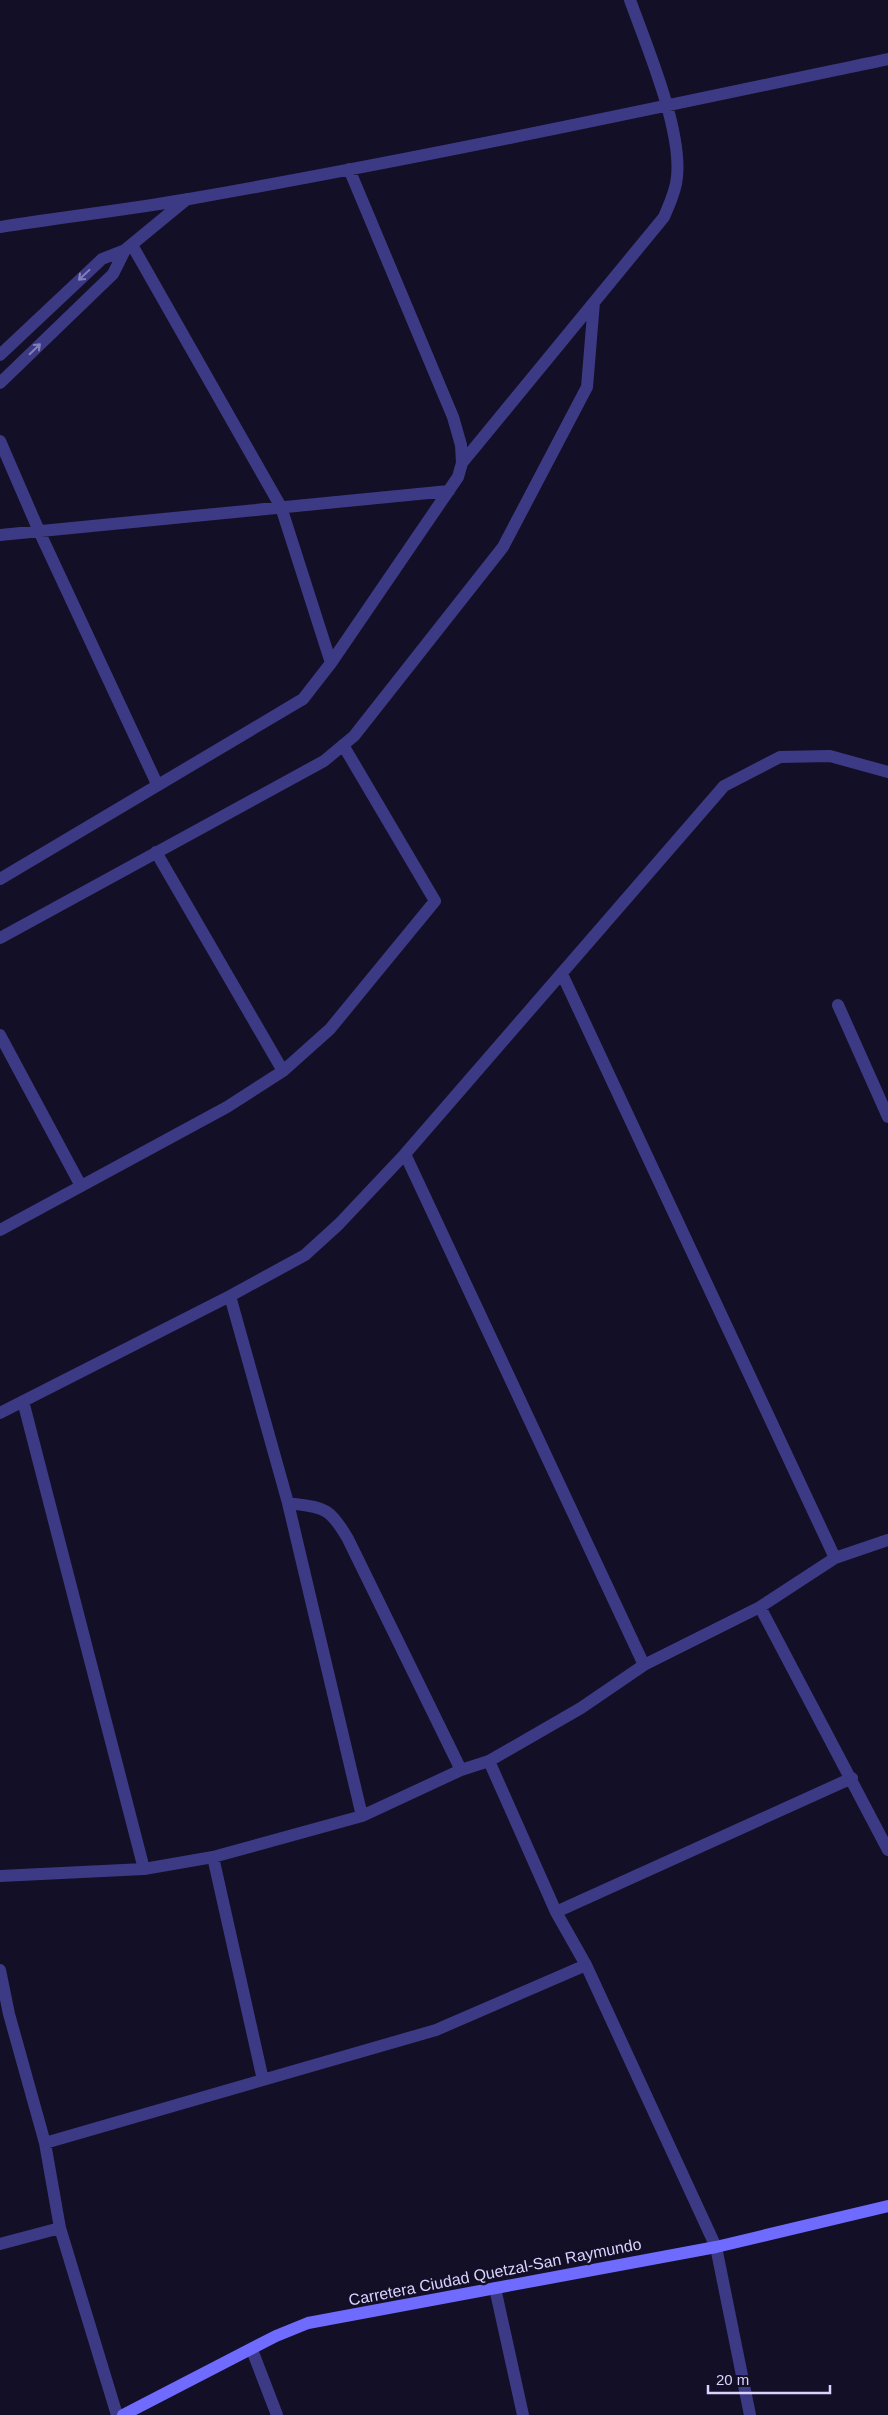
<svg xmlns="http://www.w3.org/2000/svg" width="888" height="2415" font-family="Arial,sans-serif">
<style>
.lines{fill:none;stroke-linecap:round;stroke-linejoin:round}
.street{stroke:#3d3a85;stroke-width:12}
.secondary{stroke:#6f6bff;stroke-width:12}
.oneway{stroke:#837fbc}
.labels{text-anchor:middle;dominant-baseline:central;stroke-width:5;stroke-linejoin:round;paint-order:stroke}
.street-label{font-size:16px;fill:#d9d4ff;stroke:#130f26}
</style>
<rect width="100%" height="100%" fill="#130f26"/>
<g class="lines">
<path class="street" d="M349,169L453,417L461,445L462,463
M0,227C63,217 126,210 189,199C423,158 656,108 888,59
M132,245L281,507L331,663
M0,355L102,259L125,250L187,199
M0,383L113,274L125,250
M0,441L39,531L157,784
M0,535L449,491
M156,852L283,1071
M0,879L303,699L331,663L458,477L462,463L664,217C669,205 676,191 677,177C682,129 647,47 630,0
M0,938L324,761L354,736L503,547L587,387L594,302
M562,974L835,1558
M838,1005L888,1117
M0,1035L81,1186
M405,1154L644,1665
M0,1230L227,1107L283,1071L330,1029L435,901L343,745
M230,1296L288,1503L362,1816
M23,1401L144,1869
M0,1413L230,1296L305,1255L339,1224L405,1154L724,786L780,757L830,756L888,772
M288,1503C324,1508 329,1506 348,1539L461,1770
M760,1607L888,1850
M489,1761L556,1912L586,1965L716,2247L750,2415
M213,1857L263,2080
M0,1876L144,1869L213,1857L362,1816L461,1770L489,1761L581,1708L644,1665L760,1607L835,1558L888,1540
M556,1912L852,1778
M0,1970L9,2014L45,2143L60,2228L117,2415
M45,2143L436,2030L586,1965
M0,2244L60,2228
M495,2288L523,2415
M252,2350L277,2415"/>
<path class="secondary" d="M123,2415L276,2336L308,2323L716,2247L888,2206"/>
</g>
<defs><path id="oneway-shaft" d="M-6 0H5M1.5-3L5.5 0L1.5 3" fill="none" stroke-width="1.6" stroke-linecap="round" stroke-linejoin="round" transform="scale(1.25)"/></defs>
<g class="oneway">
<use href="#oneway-shaft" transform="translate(84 275) rotate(137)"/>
<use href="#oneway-shaft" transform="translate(35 349) rotate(-44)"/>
</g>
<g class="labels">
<g class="street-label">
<text transform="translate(495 2272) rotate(-11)">Carretera Ciudad Quetzal-San Raymundo</text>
</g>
</g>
<path d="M708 2385v8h122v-8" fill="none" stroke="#d9d4ff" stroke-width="2.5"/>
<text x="716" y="2385" font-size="15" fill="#d9d4ff" stroke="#130f26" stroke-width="4" paint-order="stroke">20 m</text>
</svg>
